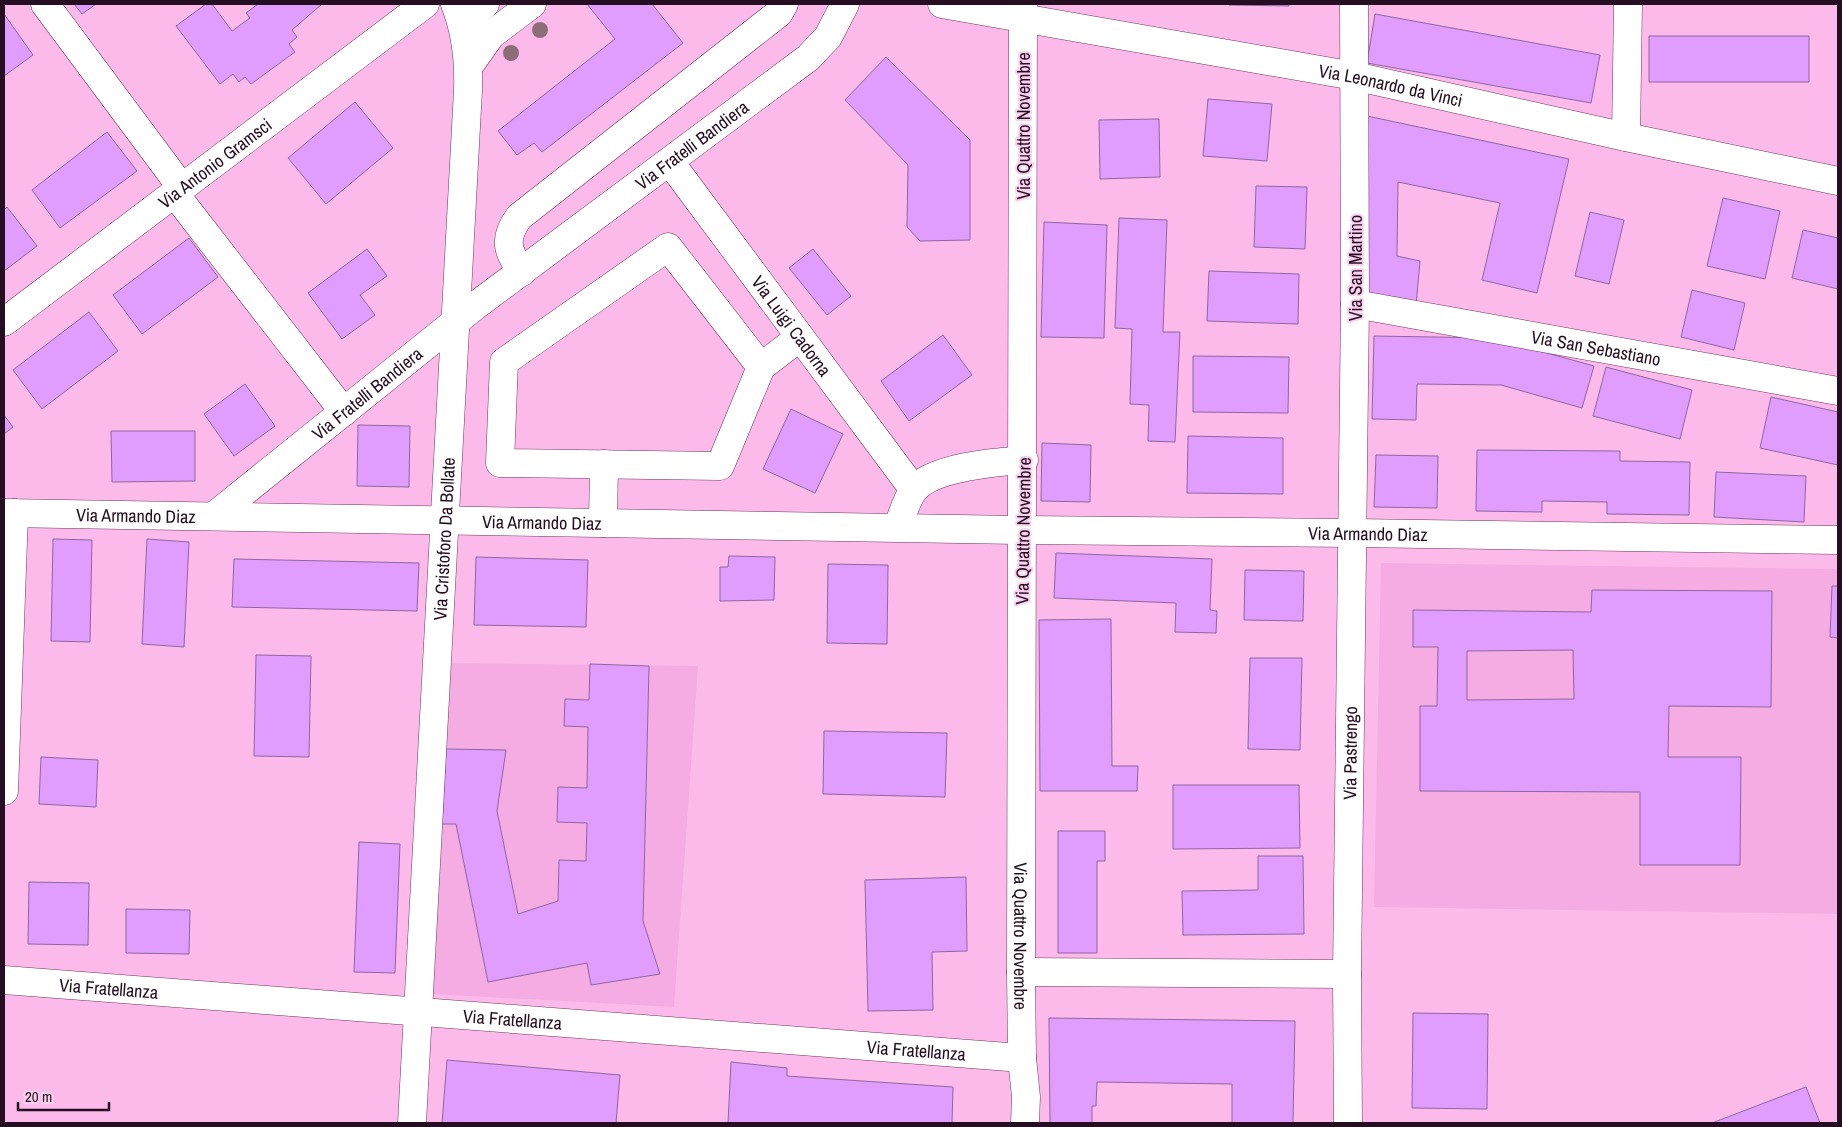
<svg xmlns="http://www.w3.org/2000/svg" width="1842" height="1127" font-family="'Archivo Narrow',sans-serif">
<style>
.built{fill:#f4ace3}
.building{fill:#e19dfd;stroke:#8f66a0;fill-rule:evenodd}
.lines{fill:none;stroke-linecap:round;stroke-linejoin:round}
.minor-casing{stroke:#6d3561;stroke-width:29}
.minor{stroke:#fff;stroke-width:28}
.tree{fill:#8d6d77}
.labels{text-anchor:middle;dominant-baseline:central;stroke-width:4;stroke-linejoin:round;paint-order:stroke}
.street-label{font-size:18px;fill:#250e21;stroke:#f9d1ef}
</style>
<rect width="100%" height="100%" fill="#fcbaeb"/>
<path class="built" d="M1381,563L1838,569V914L1374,907Z
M451,663L698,666L674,1007L432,994Z"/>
<path class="building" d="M74,4H96L82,14Z
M206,4H212L232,31L250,18L246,13L258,4H322L292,30L297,37L289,44L295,52L251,84L245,77L239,82L233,74L220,84L176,26Z
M587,4H652L683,43L542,152L534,143L517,155L498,131L615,39Z
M1229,4H1289V6L1229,5Z
M4,14L33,55L4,76Z
M1375,14L1600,55L1591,103L1367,63Z
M1649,36H1809V82H1649Z
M886,57L970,140V240L920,241L907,227L908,165L845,100Z
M1208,99L1272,104L1267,161L1203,156Z
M355,102L393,148L326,204L288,158Z
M1367,116L1569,159L1537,293L1482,280L1500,203L1398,182L1397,256L1420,261L1416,306L1365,299Z
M1159,119L1160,177L1100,179L1099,120Z
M107,132L137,171L60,228L32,190Z
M1256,186L1307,187L1305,249L1254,247Z
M1723,198L1780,211L1765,279L1707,266Z
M7,207L37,246L4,271V210Z
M1590,212L1624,220L1609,284L1575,276Z
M1119,218L1167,220L1163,332H1180L1175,442L1148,441L1149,405L1130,404L1132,329L1115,328Z
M1044,222L1107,225L1104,338L1041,337Z
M1803,230L1838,238V289L1792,278Z
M189,238L218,277L142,334L113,295Z
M367,249L387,276L360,295L375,315L342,339L308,293Z
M813,249L851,296L827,315L789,268Z
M1209,271L1299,274L1298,324L1207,321Z
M1692,290L1745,303L1734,350L1681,337Z
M89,312L118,351L42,409L13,370Z
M943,335L972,375L909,421L881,381Z
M1374,336L1493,338L1594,366L1582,408L1501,385L1417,384L1416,420L1372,419Z
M1193,356L1289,357L1288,413L1193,412Z
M1606,367L1692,390L1680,439L1593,416Z
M245,384L275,426L234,456L204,414Z
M1771,397L1838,412V465L1760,448Z
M791,409L843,434L815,493L763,469Z
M4,415L13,427L4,434Z
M358,425L410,426L409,487L357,486Z
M111,431H195V481L112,482Z
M1188,436L1283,438V494L1187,493Z
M1042,443L1091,445L1090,502L1041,501Z
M1477,450L1620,451V461L1690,462L1689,515L1607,514V502L1542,501V512L1476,511Z
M1376,455L1438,456L1437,508L1374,507Z
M1716,472L1806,476L1804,522L1714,517Z
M53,539L92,540L90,642L51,641Z
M147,539L189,542L184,647L142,644Z
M1056,553L1212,559L1210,610L1217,611L1216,633L1175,632L1176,603L1054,598Z
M729,556L775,557L774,600L720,601V567H728Z
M476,557L588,560L586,627L474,625Z
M234,559L419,563L417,611L232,607Z
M828,564L888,565L887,644L827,643Z
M1245,570L1304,571L1303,621L1244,620Z
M1832,586H1838V638L1830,637Z
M1592,590L1772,591L1771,707L1669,706L1668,757H1741L1740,865H1640V792L1420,791V706H1437L1438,647H1413V610L1591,612ZM1573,650L1574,699L1467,700V651Z
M1111,619L1112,766H1138L1137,791H1040L1039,620Z
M256,655L311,656L309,757L254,756Z
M1250,658H1302L1300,750L1248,749Z
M590,664L649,666L643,921L660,974L591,985L587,963L488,982L456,824H442L446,749L506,750L497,811L518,914L558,901L559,860L586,861L587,823L557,822L558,787L587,788L588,727L564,726L565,699L589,700Z
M824,731L947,733L945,797L823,794Z
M41,757L98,760L96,807L39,804Z
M1173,785H1299L1300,848L1173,849Z
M1058,831H1105V861H1097V953H1058Z
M359,842L400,844L395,973L354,972Z
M1258,856H1303L1304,934L1183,935L1182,891L1258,890Z
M966,877L967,951L932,952L933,1010L868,1011L865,880Z
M29,882L89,883L88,945L28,944Z
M126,909L190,910L189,954L126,953Z
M1413,1013L1488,1014L1487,1109L1412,1108Z
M1049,1018L1295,1021L1293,1123H1232V1084L1097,1082L1096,1106H1092V1123H1050Z
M447,1060L620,1075L616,1123H442Z
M731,1062L787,1068V1076L953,1087L952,1123H728Z
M1806,1087L1820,1123H1712Z"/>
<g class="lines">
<g class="minor-casing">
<g id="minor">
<path d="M45,4L182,188"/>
<path id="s1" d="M942,4L1354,76L1626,137L1838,181"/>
<path id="s2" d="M1023,4L1021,972L1022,1058L1026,1097L1025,1123"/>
<path d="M466,44L475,13L485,4"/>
<path d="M469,66L491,35L532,4"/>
<path d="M1626,137L1628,4"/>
<path id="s3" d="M670,162L914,490"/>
<path d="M175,194L344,412"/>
<path d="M522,272C507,251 503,239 519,217L779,13L784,4"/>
<path id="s4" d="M1355,304L1838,391"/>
<path id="s5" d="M4,322L425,4"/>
<path d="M761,367L668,247L504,362L500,463L720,466L761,367L800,337"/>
<path id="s6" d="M4,513L1022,530L1354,533L1838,540"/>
<path id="s7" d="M214,516L475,306L808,58L828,37L845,4"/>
<path d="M603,523L604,464"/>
<path d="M898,527C902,515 906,501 913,491C931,467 996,462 1024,460"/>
<path d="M4,791L14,513"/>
<path d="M1021,972L1347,974"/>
<path id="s8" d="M4,980L1022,1058"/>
<path id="s9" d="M412,1123L468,90C469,61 466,32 455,4"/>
<path id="s10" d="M1348,1123L1347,974L1355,304L1354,4"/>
</g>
</g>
<use href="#minor" class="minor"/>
</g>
<g class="tree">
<circle cx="540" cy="30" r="8"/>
<circle cx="511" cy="53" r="8"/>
</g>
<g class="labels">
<g class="street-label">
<text stroke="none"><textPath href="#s1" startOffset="456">Via Leonardo da Vinci</textPath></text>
<text transform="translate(1023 126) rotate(-90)">Via Quattro Novembre</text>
<text stroke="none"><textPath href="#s7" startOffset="605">Via Fratelli Bandiera</textPath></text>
<text stroke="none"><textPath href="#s5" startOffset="264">Via Antonio Gramsci</textPath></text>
<text transform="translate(1355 268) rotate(-90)">Via San Martino</text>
<text stroke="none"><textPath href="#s3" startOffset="204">Via Luigi Cadorna</textPath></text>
<text stroke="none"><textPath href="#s4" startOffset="245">Via San Sebastiano</textPath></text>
<text stroke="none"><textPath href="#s7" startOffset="196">Via Fratelli Bandiera</textPath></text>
<text stroke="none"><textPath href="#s6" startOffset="132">Via Armando Diaz</textPath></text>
<text stroke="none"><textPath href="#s6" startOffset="538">Via Armando Diaz</textPath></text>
<text transform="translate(1023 531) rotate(-89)">Via Quattro Novembre</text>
<text stroke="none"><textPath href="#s6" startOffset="1364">Via Armando Diaz</textPath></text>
<text stroke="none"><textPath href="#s9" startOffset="585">Via Cristoforo Da Bollate</textPath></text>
<text stroke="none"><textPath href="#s10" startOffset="370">Via Pastrengo</textPath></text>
<text stroke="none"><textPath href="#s2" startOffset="932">Via Quattro Novembre</textPath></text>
<text stroke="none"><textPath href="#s8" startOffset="105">Via Fratellanza</textPath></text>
<text stroke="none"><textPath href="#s8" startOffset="510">Via Fratellanza</textPath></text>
<text stroke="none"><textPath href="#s8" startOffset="915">Via Fratellanza</textPath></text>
</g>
</g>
<rect width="1842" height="1127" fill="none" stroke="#250e21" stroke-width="10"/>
<path d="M18 1102v8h91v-8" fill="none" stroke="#250e21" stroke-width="2.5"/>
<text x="25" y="1102" font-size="15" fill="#250e21" stroke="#f9d1ef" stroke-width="4" paint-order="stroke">20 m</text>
</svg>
